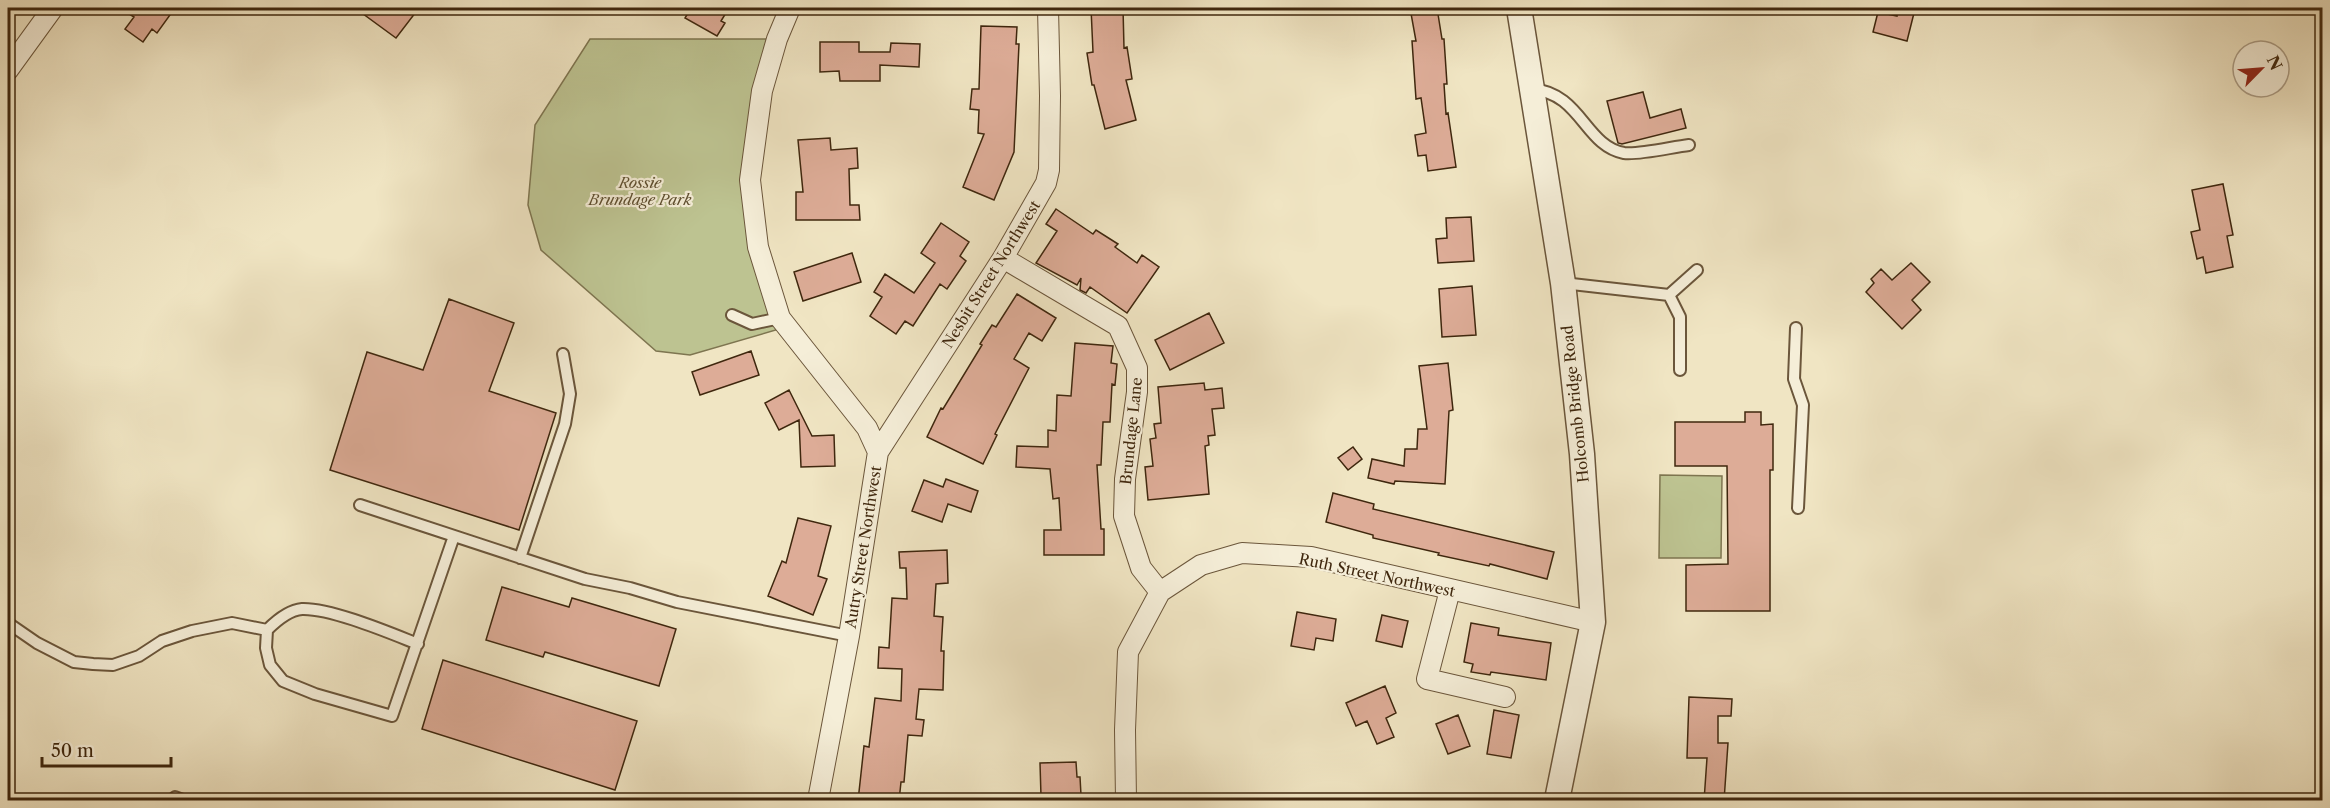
<svg xmlns="http://www.w3.org/2000/svg" width="2330" height="808" font-family="'Libre Caslon Text',serif">
<style>
.green{fill:#bdc391;stroke:#7e7550;stroke-width:1.5}
.building{fill:#ddac97;stroke:#3f270e;stroke-width:1.5}
.lines{fill:none;stroke-linecap:round;stroke-linejoin:round}
.service-casing{stroke:#6b563b;stroke-width:14}
.minor-casing{stroke:#6b563b;stroke-width:22}
.tertiary-casing{stroke:#6b563b;stroke-width:27}
.service{stroke:#f5eed8;stroke-width:10}
.minor{stroke:#f5eed8;stroke-width:20}
.tertiary{stroke:#f5eed8;stroke-width:24}
.labels{text-anchor:middle;dominant-baseline:central;stroke-width:4.5;stroke-linejoin:round;paint-order:stroke}
.park-label{font-size:15px;font-style:italic;fill:#5e4e2f;stroke:#f5eed8}
.street-label{font-size:15px;fill:#3f270e;stroke:#f5eed8}
</style>
<rect width="100%" height="100%" fill="#f0e5c3"/>
<filter id="stains"><feTurbulence type="fractalNoise" baseFrequency=".00333" numOctaves="4"/><feColorMatrix values="0 0 0 0 .2 0 0 0 0 .09 0 0 0 0 .02 0 0 0 .5 -.17"/></filter>
<radialGradient id="worn" r=".72"><stop offset=".6" stop-color="#630" stop-opacity="0"/><stop offset="1" stop-color="#630" stop-opacity=".3"/></radialGradient>
<path class="green" d="M590,39H777L750,180L786,327L690,355L656,351L541,250L528,205L535,125Z
M1660,475L1722,476L1721,558H1659Z"/>
<path class="building" d="M120,8H175L157,33L152,29L143,42L125,29L134,17Z
M355,8H419L396,38Z
M691,8H729L721,21L725,23L717,36L685,18Z
M1091,8H1123L1124,48L1127,47L1132,79L1126,80L1136,120L1105,129L1094,85H1092L1087,53L1093,52Z
M1410,8H1437L1442,39H1444L1447,84H1444L1446,114L1448,113L1456,167L1428,171L1426,155L1418,156L1415,135L1426,133L1421,98L1416,99L1412,41H1416Z
M1898,9L1914,13L1907,41L1873,32L1878,12L1897,16Z
M981,26L1017,27L1016,44H1019L1014,152L994,200L963,187L984,134L978,133L979,110L970,109L972,89H979Z
M820,42H859V52H890L891,43L920,44L919,67L880,65V81H840L839,71L820,72Z
M1643,92L1650,118L1681,109L1686,128L1622,144L1618,143L1607,101Z
M830,138L831,150L857,148L858,168L849,169L850,205H859L860,220H796V192H803L798,140Z
M2223,184L2233,235L2227,236L2233,267L2206,273L2203,257L2197,259L2191,232L2200,230L2192,190Z
M1056,209L1093,234L1096,230L1118,244L1115,247L1137,263L1142,255L1159,267L1127,313L1090,287L1086,293L1080,290L1081,278L1077,285L1036,263L1057,231L1046,224Z
M1471,217L1474,261L1438,263L1436,239L1447,238L1446,218Z
M941,223L969,242L960,256L966,261L947,289L940,284L913,326L905,321L896,334L870,316L882,297L874,292L885,274L914,293L935,263L921,253Z
M852,253L861,282L803,301L794,272Z
M1911,263L1930,282L1912,300L1921,310L1902,329L1866,292L1874,283L1871,279L1881,269L1892,280Z
M1472,286L1476,335L1442,337L1439,289Z
M1017,294L1056,318L1042,341L1029,333L1014,359L1029,368L995,434L997,435L983,464L927,437L941,408L943,409L982,345L980,344L992,325L996,327Z
M449,299L514,323L489,391L556,413L519,530L330,470L367,352L423,370Z
M1209,313L1224,343L1170,370L1155,340Z
M1075,343L1113,346L1111,363L1117,364L1115,385L1112,384L1110,422H1103L1101,465H1097L1101,529H1104V555H1044V530H1061L1059,498L1053,499L1050,469L1016,467L1017,446L1048,447V430L1056,431L1057,395L1071,396Z
M751,351L759,375L700,395L692,372Z
M1448,363L1453,410L1449,411L1445,484L1395,481L1394,484L1368,478L1372,459L1404,466L1405,449H1417L1418,429H1427L1419,366Z
M1204,383L1205,390L1222,388L1224,408L1212,409L1215,435L1208,436L1209,445L1205,446L1209,494L1148,500L1145,467L1153,466L1150,439L1156,438L1154,424L1161,423L1158,387Z
M789,390L812,436L834,435L835,466L801,467L799,420L779,430L765,403Z
M1745,412H1761V425L1773,424V470H1770V611H1686V565L1728,564L1727,466H1675V422H1745Z
M1353,447L1362,459L1348,470L1338,458Z
M946,479L978,491L971,512L948,504L942,522L912,511L924,480L943,487Z
M1333,493L1374,504L1373,509L1554,552L1547,579L1490,564L1489,566L1438,555L1439,553L1373,538V535L1326,522Z
M798,518L831,526L818,576L827,579L813,615L768,596L782,561L786,563Z
M947,550L948,583L936,584L934,616L943,617L941,651H944L943,690L919,689L916,719L924,720L922,736L908,735L904,782H901L899,801H858L864,746L869,747L875,698L901,701L902,669L878,668L879,647L889,648L892,598L907,599L906,568H900L899,552Z
M502,587L569,607L572,598L676,629L659,686L545,652L543,657L486,640Z
M1297,612L1336,619L1333,641L1316,638L1314,650L1291,646Z
M1382,615L1408,621L1402,647L1376,641Z
M1471,623L1499,628L1498,635L1551,643L1546,680L1491,672L1490,675L1471,672L1473,664L1464,662Z
M443,660L637,721L615,790L422,729Z
M1385,686L1396,713L1386,718L1394,737L1377,744L1367,721L1356,726L1346,703Z
M1689,697L1732,699L1731,716H1718V743H1728L1724,801H1704L1707,758H1687Z
M1494,710L1519,715L1511,758L1487,754Z
M1458,715L1470,746L1448,754L1436,724Z
M1076,762L1077,777H1080L1081,795L1041,796L1040,763Z"/>
<g class="lines">
<g class="service-casing">
<path id="service" d="M1532,89C1581,93 1585,146 1624,153C1639,155 1672,147 1689,145
M1563,283L1669,295L1697,270
M1669,295L1680,317V370
M732,315L752,324L780,318
M1796,328L1794,379L1803,405L1798,508
M360,505L585,579L630,588L677,602L849,636
M520,558L565,424L570,394L563,354
M8,623L37,643L74,662L93,664L113,665L139,656L162,641L192,631L232,623L267,630
M418,644C390,633 331,608 302,609C289,610 276,621 267,630L266,648L270,665L283,681L315,694L392,716L454,536
M175,797L183,800"/>
</g>
<g class="minor-casing">
<path id="minor" d="M790,8L777,39L762,91L750,180L758,247L780,318L867,428L878,452L849,636L818,800
M8,70L53,8
M1003,258L1118,326L1137,368V392L1125,479L1124,516L1141,568L1160,592
M878,452L1003,258L1046,183L1049,170L1050,96L1048,8
M1450,590L1427,679L1505,697
M1126,800L1125,730L1128,652L1160,592L1201,565L1242,553L1311,557L1593,622"/>
</g>
<g class="tertiary-casing">
<path id="tertiary" d="M1519,8L1563,283L1582,454L1593,622L1557,800"/>
</g>
<use href="#service" class="service"/>
<use href="#minor" class="minor"/>
<use href="#tertiary" class="tertiary"/>
</g>
<g class="labels">
<g class="park-label">
<text x="640" y="182">Rossie<tspan x="640" dy="17">Brundage Park</tspan></text>
</g>
<g class="street-label">
<text transform="translate(991 274) rotate(-58)">Nesbit Street Northwest</text>
<text transform="translate(1575 404) rotate(-96)">Holcomb Bridge Road</text>
<text transform="translate(1131 431) rotate(-84)">Brundage Lane</text>
<text transform="translate(863 547) rotate(-81)">Autry Street Northwest</text>
<text transform="translate(1377 575) rotate(12)">Ruth Street Northwest</text>
</g>
</g>
<rect width="2330" height="808" fill="none" stroke="#f0e5c3" stroke-width="30"/>
<rect x="9" y="9" width="2312" height="790" fill="none" stroke="#3f270e" stroke-width="3"/>
<rect x="15" y="15" width="2300" height="778" fill="none" stroke="#3f270e" stroke-width="1.5"/>
<g transform="translate(2261 69) rotate(65)"><circle r="28" fill="#f5eed8" stroke="#ac9e87" stroke-width="1.5"/>
<path d="M0-4.5L10 22L0 15L-10 22Z" fill="#8f2418"/>
<text y="-9" font-size="16" font-weight="bold" text-anchor="middle" fill="#3f270e">N</text>
</g>
<path d="M42 757v9h129v-9" fill="none" stroke="#3f270e" stroke-width="3"/>
<text x="51" y="757" font-size="18" fill="#3f270e" stroke="#f5eed8" stroke-width="4.5" paint-order="stroke">50 m</text>
<rect width="100%" height="100%" filter="url(#stains)"/>
<rect width="100%" height="100%" fill="url(#worn)"/>
</svg>
